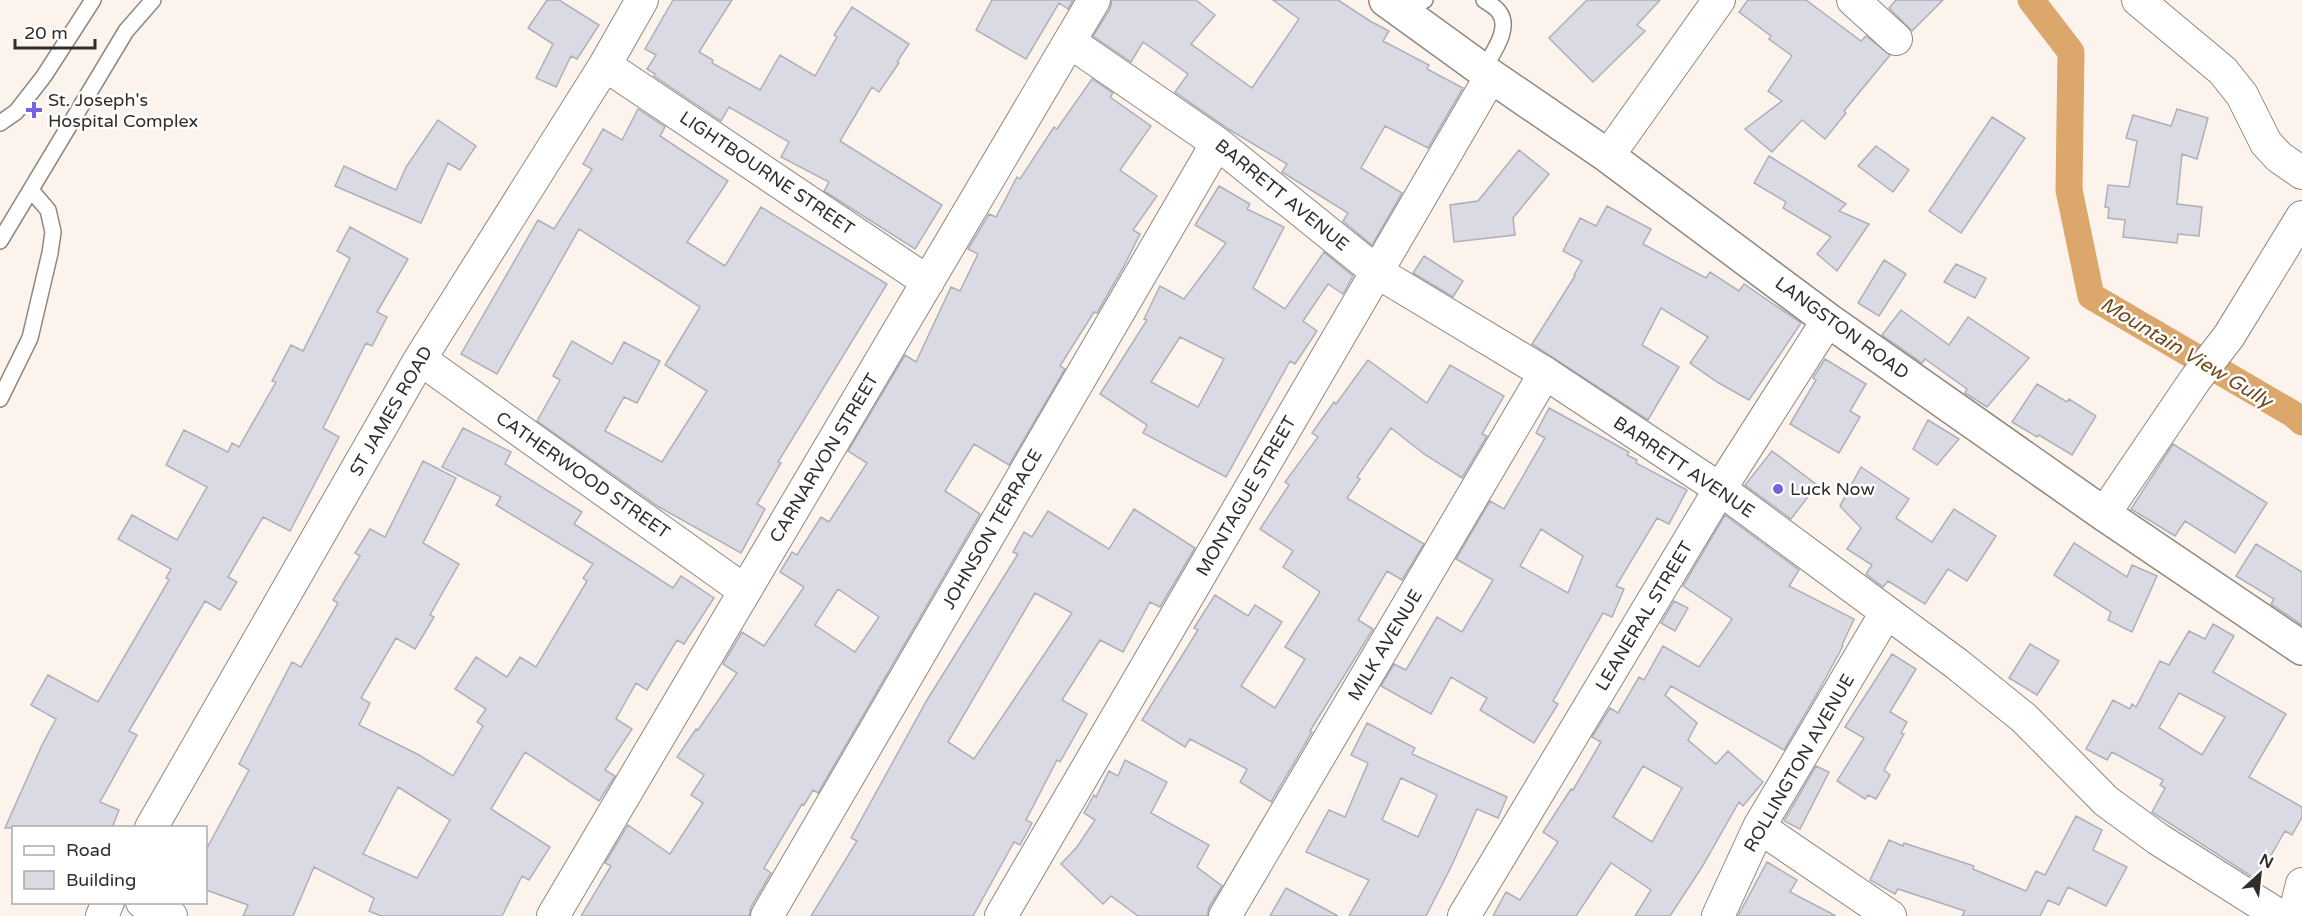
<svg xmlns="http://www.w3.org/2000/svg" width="2302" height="916" font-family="'Varela Round',sans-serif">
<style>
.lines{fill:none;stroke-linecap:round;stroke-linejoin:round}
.canal{stroke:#dca76b;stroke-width:27}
.building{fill:#d9dae4;stroke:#afafb9;stroke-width:1.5;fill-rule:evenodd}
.lane-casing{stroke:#8f8881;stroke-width:18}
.street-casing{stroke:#8f8881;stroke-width:34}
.secondary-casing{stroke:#8f8881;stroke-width:36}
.lane{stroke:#fff;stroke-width:15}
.street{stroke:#fff;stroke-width:32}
.secondary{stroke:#fff;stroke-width:33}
.poi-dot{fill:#7564df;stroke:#fff;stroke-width:2}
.labels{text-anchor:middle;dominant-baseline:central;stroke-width:5;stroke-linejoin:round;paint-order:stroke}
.poi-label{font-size:18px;fill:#302d2a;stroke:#fff;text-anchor:start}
.street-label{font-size:18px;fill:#302d2a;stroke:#fff}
.water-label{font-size:20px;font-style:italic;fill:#704b1e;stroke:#fff}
</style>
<rect width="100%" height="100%" fill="#fcf4ec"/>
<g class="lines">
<path class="canal" d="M2031,0L2071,52L2069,190L2091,296L2293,414L2302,422"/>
</g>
<path class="building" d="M547,0H559L599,25L577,59L571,56L556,87L536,78L553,44L528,28Z
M673,0H732L699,52L713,60L712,63L760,90L780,55L815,76L837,37L834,35L852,7L909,44L897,62L899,63L879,92L872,87L840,141L942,205L915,249L824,191L829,182L781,157L789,142L729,107L721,121L654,76L655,74L647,69L656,55L645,49Z
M992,0H1073L1068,9L1059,3L1026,59L976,30Z
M1112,0H1196L1215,15L1191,44L1252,88L1299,19L1273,0H1338L1370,21L1389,31L1383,41L1429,65L1427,69L1463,88L1428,148L1385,126L1361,168L1402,193L1372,245L1343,221L1348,213L1282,172L1287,164L1230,130L1175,92L1188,74L1143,42L1131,62L1093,36L1110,9Z
M1587,0H1660L1637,25L1645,31L1593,82L1549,38Z
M1748,0H1806L1861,41L1866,36L1890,55L1844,111L1846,113L1825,139L1802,120L1772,152L1745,129L1782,101L1768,91L1792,56L1769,39L1771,36L1739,12Z
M1896,0H1943L1912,31L1889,8Z
M1092,79L1113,93L1110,97L1151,126L1120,170L1157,196L1133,230L1140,234L1123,268L1097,313L1094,312L1060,366L1065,369L1009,465L974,444L945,491L980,514L818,793L813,790L804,805L802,804L764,868L771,873L751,907L749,916H581L611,866L605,863L628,825L670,854L703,803L691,795L704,775L677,757L696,729L698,730L737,673L723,664L742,632L764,646L804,587L780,572L792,552L797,555L821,517L829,522L867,463L848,451L905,355L916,362L951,287L960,291L978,254L968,249L989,214L996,217L1017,177L1020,179L1054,127L1057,129ZM838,589L879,617L855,652L815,625Z
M638,109L665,127L660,136L728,181L687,242L725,266L761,207L887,284L778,462L781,463L757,504L765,509L741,553L659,507L537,421L560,380L553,376L572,341L612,364L624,342L660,361L637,403L624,397L605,431L662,462L707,391L665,365L700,307L579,229L497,374L461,354L538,220L554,229L592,169L583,164L603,129L622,140Z
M2177,109L2208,118L2197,159L2182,154L2177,204L2202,207L2199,236L2178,234L2177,243L2123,237L2125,220L2108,218L2109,208L2105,207L2108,185L2129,187L2137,141L2126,138L2133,115L2171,126Z
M1992,117L2025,138L1961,233L1929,211Z
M438,120L476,146L460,170L448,163L421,223L335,186L344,166L396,190L406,167Z
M1876,146L1909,170L1893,192L1858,166Z
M1519,150L1549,174L1513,218L1515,235L1454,242L1450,205L1478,201Z
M1769,156L1846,204L1839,211L1869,224L1837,271L1817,254L1831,237L1783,208L1786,202L1754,183Z
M1219,186L1250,204L1247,209L1284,227L1253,288L1285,309L1324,252L1353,276L1343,294L1328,284L1303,321L1317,331L1295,364L1290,361L1226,477L1143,433L1147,425L1100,394L1147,320L1144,319L1160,286L1184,299L1226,243L1195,225ZM1180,337L1224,359L1198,407L1151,382Z
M1607,206L1651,229L1643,244L1706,278L1710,272L1739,291L1744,284L1801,323L1749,400L1717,382L1690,363L1708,337L1661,308L1642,345L1679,367L1648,420L1532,344L1575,276L1574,275L1582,261L1563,251L1580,218L1596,226Z
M350,227L408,259L377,312L387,317L372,346L366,343L323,428L339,437L290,531L263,517L228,577L237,582L220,610L205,601L129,731L137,735L100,802L119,810L112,828H5L42,745L56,719L31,705L48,675L98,702L169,580L166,578L171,569L118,539L132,515L177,540L207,487L166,465L184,430L228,452L232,443L239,447L276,382L272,381L291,345L303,351L343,272L350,258L337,251Z
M1424,256L1463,281L1453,297L1413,273Z
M1884,260L1906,274L1879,316L1858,303Z
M1956,264L1986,278L1975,298L1944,282Z
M1901,310L1949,345L1968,317L2029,358L1987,407L1965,393L1967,389L1925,359L1922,363L1882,335Z
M1825,359L1866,384L1850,411L1860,417L1839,453L1790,424L1816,380L1813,378Z
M1368,360L1427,403L1450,365L1504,396L1482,434L1487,436L1462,478L1424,454L1391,428L1357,477L1360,479L1347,498L1424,544L1402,580L1387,571L1358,620L1373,629L1310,731L1312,732L1271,802L1240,782L1247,769L1190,739L1185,747L1142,720L1198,630L1194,628L1215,595L1248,616L1255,605L1282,622L1241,686L1275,708L1305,659L1285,647L1320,592L1283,567L1293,551L1260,529L1289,485L1285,482L1318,437L1312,433L1334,402L1336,404Z
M2037,384L2067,402L2069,399L2096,416L2072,455L2039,435L2037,437L2012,422Z
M1549,408L1629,452L1627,455L1637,460L1636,463L1687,490L1669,524L1657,518L1616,586L1624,589L1612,617L1603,613L1553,701L1558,704L1534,743L1480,710L1487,698L1451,677L1431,714L1381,686L1394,664L1406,670L1437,617L1462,632L1493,580L1456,559L1490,501L1504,509L1545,438L1536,433ZM1541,529L1583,556L1568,593L1520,566Z
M1928,420L1959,439L1937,465L1913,449Z
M463,428L511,452L505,464L582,512L574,524L673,588L681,576L714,598L684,644L677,640L647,690L636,683L616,719L632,729L605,770L615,776L599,801L525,752L491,809L550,847L529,880L522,876L502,916H381L369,911L374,898L314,867L293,916H243L248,905L206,890V850L249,770L239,764L292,662L301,667L338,603L333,600L360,556L355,553L370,529L385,537L423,461L456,478L423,543L459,564L430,615L434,617L415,649L396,638L361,698L370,703L359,725L419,755L453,776L483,726L477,722L486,709L455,689L476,657L507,677L520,657L536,667L587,581L583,578L593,564L496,505L501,497L442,467ZM398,787L450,820L417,878L363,854Z
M2173,444L2267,503L2235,553L2185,521L2175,536L2131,509Z
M1772,451L1817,485L1791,519L1745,485Z
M1861,467L1909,499L1896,518L1932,542L1954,509L1996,536L1967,581L1948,569L1925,604L1888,581L1883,587L1866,574L1872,565L1847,549L1861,528L1840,506Z
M1134,509L1195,548L1160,607L1150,602L1123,652L1100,640L1062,700L1087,714L1060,762L1057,760L1026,820L1032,823L1020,845L1014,842L973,916H811L857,841L851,838L927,700L1018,554L1013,552L1024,532L1032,537L1048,511L1109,549ZM1035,593L1072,613L974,759L948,742Z
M1725,515L1799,570L1789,586L1854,619L1842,645L1843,646L1818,692L1784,750L1671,686L1665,695L1697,723L1688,740L1716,764L1728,751L1763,782L1743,806L1739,802L1702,867L1670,916H1635L1651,890L1611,863L1576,916H1493L1506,892L1520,900L1558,842L1543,832L1571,789L1573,790L1601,742L1592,737L1610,708L1618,713L1639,677L1644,680L1663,646L1699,667L1732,619L1683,586ZM1643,766L1682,788L1652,842L1613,817Z
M2074,543L2127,577L2132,565L2157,576L2132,632L2108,620L2111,612L2054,575Z
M2256,544L2302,572V625L2271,604L2274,599L2236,576Z
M1674,601L1688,608L1675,631L1661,623Z
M2213,624L2234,636L2213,672L2286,714L2249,777L2302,807V817L2292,835L2285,831L2257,880L2152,812L2165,788L2160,785L2163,780L2112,752L2107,760L2086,749L2113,700L2130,709L2132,704L2136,707L2160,661L2169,665L2189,631L2205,639ZM2179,693L2225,717L2202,755L2159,728Z
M2030,644L2059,661L2037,695L2009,678Z
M1892,654L1916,669L1890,712L1907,722L1901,733L1904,734L1884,770L1890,775L1876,799L1868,795L1865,799L1837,781L1864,738L1845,727Z
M1367,723L1415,748L1412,754L1507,797L1498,818L1477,809L1452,865L1426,916H1349L1369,880L1306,852L1329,810L1345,817L1368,763L1351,755ZM1401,778L1437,795L1418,837L1382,820Z
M1125,760L1167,782L1151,813L1209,845L1197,867L1222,886L1209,907L1207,916H1138L1111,896L1103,904L1061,864L1077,847L1095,820L1084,813L1094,795L1096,797L1109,771L1118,776Z
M1816,766L1829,772L1800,829L1784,821Z
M2076,816L2102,830L2093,850L2127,867L2106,906L2068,887L2059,905L2048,900L2040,916H1962L1965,911L1898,889L1895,894L1870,880L1889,840L1903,846L1904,843L1974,866L1973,869L2026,891L2036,871L2045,875Z
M1767,862L1797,880L1790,892L1836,916H1738Z
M1286,888L1338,916H1270Z"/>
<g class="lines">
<g class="lane-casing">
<path id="lane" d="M1403,12L1425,0
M1483,70C1491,55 1512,29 1499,12C1496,7 1488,3 1484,0
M0,123L16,112L44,76L93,0
M0,241L126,31L153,0
M0,399L30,338L50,253L53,232L48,210L31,190"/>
</g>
<g class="street-casing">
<path id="street" d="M1853,0L1896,39
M2138,0L2223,71L2242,95L2266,143L2279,157L2302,173
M1070,42L1217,143L1377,272L1545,373L1720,489L1957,664L2024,718L2106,801L2158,839L2280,916
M605,65L928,282
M1608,156L1719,0
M420,359L745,591
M2104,514L2195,380L2229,336L2302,217
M1759,827L1890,916
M151,828L420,359L605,65L642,0
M142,902L171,916
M102,916L108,902
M553,916L1094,0
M767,916L1217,143
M1001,916L1491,76
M1225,916L1545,373
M1464,916L1720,489L1828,320
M1718,916L1759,827L1886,613
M2294,916L2302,884"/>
</g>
<g class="secondary-casing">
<path id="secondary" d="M1386,0L1491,76L1608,156L1828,320L2104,514L2302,648"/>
</g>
<use href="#lane" class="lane"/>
<use href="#street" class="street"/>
<use href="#secondary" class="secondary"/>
</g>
<g class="poi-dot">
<path d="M31 101h6v6h6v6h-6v6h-6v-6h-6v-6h6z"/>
<circle cx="1778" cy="489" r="6"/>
</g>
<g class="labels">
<g class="poi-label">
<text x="48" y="100">St. Joseph's<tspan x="48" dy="21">Hospital Complex</tspan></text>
<text x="1790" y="489">Luck Now</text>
</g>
<g class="street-label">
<text transform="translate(767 173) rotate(34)">LIGHTBOURNE STREET</text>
<text transform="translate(1282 195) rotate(39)">BARRETT AVENUE</text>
<text transform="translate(1842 328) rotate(36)">LANGSTON ROAD</text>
<text transform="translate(391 411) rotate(-60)">ST JAMES ROAD</text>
<text transform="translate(824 458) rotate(-59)">CARNARVON STREET</text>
<text transform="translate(1684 467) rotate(34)">BARRETT AVENUE</text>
<text transform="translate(583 475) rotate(35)">CATHERWOOD STREET</text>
<text transform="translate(1246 496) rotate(-60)">MONTAGUE STREET</text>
<text transform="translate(992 529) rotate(-60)">JOHNSON TERRACE</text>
<text transform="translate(1644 616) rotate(-59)">LEANERAL STREET</text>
<text transform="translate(1385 645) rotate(-59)">MILK AVENUE</text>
<text transform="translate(1799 763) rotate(-60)">ROLLINGTON AVENUE</text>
</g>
<g class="water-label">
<text transform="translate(2186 353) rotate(31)">Mountain View Gully</text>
</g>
</g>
<rect x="12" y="826" width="195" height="78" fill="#ffffff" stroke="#acabaa" stroke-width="1.5"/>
<rect x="24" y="846" width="30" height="9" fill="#ffffff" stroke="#acabaa" stroke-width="1.5"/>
<text x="66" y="856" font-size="18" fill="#302d2a">Road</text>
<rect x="24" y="871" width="30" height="18" fill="#d9dae4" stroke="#acabaa" stroke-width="1.5"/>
<text x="66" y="886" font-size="18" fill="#302d2a">Building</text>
<g transform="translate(2260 874) rotate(27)" stroke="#ffffff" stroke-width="4.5" paint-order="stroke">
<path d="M0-4.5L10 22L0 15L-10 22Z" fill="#302d2a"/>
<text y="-9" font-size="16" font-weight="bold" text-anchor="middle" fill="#302d2a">N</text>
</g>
<path d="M15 39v9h80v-9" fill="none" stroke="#302d2a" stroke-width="3"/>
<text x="24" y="39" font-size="18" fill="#302d2a" stroke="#ffffff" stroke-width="4.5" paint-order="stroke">20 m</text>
</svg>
